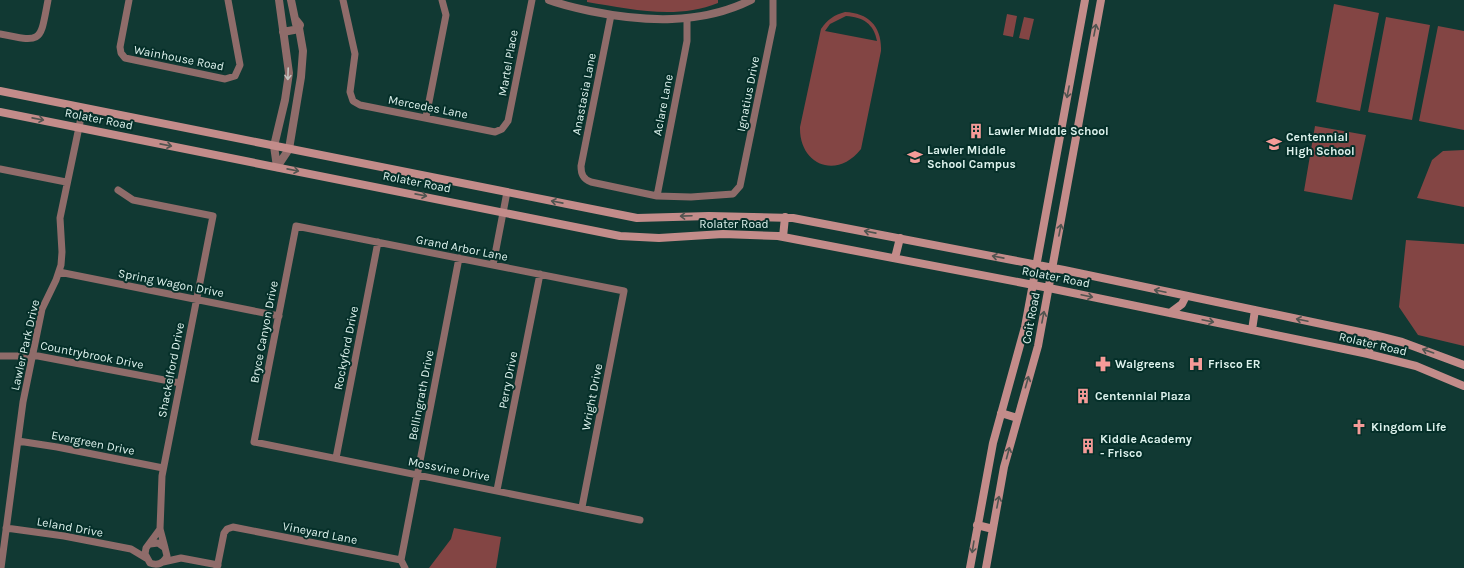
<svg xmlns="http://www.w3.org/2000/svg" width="1464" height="568" font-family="Karla,sans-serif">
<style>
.green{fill:#834544;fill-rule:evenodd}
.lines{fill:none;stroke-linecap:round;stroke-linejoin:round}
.minor{stroke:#8f6c6a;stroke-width:7}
.tertiary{stroke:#8f6c6a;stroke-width:8}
.secondary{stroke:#c38c8a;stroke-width:8}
.oneway{stroke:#515450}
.oneway2{stroke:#c2c3bf}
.labels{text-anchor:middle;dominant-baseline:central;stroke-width:4;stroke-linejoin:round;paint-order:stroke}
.street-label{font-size:12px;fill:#ddf2ed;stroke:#052f29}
.poi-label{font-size:12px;font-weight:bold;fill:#ddf2ed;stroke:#052f29;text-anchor:start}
</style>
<rect width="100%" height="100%" fill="#113933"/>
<path class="green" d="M587,0H718V3C676,20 630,9 587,2Z
M1334,4L1379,13L1360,111L1316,102Z
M845,12C869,13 882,27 881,51L861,149C837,180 799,165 800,127L821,29C828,19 834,15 845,12ZM846,16C863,17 874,24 877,41L825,31L830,24Z
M1007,14L1017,16L1013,37L1003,35Z
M1024,17L1034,19L1029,40L1019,38Z
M1386,17L1430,25L1412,120L1368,112Z
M1438,26L1464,31V130L1419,121Z
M1315,126L1366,135L1352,200L1304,191Z
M1464,150V207L1417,198L1432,160L1443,151Z
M1406,240L1464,244V346L1418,335L1399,307Z
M454,528L501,537L496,568H429L451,539Z"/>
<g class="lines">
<path class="minor" d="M129,0L120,47L121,53L125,58L225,79L235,76L240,65L228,0
M343,0L355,54L350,92L353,101L360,105L495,132L502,129L508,121L532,0
M611,15L581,166C581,174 583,179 591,182L657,196L691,197L733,194L740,186L773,25V0
M0,34C43,43 40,42 48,0
M426,117L446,15L442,0
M0,169L66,182
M118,190L133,200L213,216L162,476L160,529L165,548
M657,196L687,41V19
M493,265L507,192
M59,272L279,316
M0,356H38L180,383
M18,441L57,447L163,468
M336,458L378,242
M497,490L540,274
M582,507L624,291L296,226L254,442L640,520
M6,528L64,536L131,549L146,558
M150,544L158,543L165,548L167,556C164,563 158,566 150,563L145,554L146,548L160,529
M401,560L459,258
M401,560L405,568
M163,562L181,558L218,565
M1,568L23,402L42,309L56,280L61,265L62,252L60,218L83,108
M217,568L224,533L227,529L233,527L401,560"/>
<path class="tertiary" d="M291,0L296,24
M549,0C562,5 576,8 590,11C644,22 701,25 751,0
M283,32L299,29
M277,167L274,146L285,100L289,73L279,0
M277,167L289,149L301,77L303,51L299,28L300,25L296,20"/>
<path class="secondary" d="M0,91L637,218L709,216L793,218L1064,270L1374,335L1402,342L1464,365
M0,112L620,236L659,238L723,234L778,236L1049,288L1368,354L1416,366L1464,386
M783,237L785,217
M895,258L900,238
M1170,313L1182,304L1186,296
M1252,330L1255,310
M1368,354L1374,335
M1001,413L1017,418
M977,525L993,529
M970,568L993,443L1025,327L1085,0
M986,568L1004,467L1038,346L1101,0"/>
</g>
<defs><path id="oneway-shaft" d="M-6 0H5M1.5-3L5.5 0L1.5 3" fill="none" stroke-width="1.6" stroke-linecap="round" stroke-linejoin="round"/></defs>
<g class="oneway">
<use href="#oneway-shaft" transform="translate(1095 30) rotate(-79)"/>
<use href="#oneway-shaft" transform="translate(1068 92) rotate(101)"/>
<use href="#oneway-shaft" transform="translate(38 119) rotate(11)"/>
<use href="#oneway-shaft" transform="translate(166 145) rotate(11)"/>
<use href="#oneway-shaft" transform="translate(293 170) rotate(11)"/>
<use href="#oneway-shaft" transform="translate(421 195) rotate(11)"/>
<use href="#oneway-shaft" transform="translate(557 202) rotate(-169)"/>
<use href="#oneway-shaft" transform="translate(686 216) rotate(178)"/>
<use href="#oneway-shaft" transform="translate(1060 230) rotate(-79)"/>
<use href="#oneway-shaft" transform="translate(870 232) rotate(-169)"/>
<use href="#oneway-shaft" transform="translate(998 257) rotate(-169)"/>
<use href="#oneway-shaft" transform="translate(1160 291) rotate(-168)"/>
<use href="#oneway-shaft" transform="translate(1087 296) rotate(12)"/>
<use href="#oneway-shaft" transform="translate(1043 317) rotate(-79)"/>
<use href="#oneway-shaft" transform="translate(1302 320) rotate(-168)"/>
<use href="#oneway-shaft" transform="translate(1208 321) rotate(12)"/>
<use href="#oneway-shaft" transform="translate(1428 351) rotate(-161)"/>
<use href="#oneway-shaft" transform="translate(1027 382) rotate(-74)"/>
<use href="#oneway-shaft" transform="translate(1008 453) rotate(-75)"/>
<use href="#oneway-shaft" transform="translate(998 502) rotate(-79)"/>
<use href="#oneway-shaft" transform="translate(973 547) rotate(99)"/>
</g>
<use class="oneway2" href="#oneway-shaft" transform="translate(288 74) rotate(92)"/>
<defs>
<g id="building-bare" transform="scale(1.2)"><path d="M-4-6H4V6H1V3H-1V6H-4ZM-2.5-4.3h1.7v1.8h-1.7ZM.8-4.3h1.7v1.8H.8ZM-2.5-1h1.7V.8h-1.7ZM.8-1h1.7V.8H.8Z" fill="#f59b98" stroke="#052f29" stroke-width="2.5" paint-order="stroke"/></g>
<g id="school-bare" transform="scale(1.2)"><path d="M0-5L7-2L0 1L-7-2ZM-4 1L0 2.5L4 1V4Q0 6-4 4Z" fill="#f59b98" stroke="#052f29" stroke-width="2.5" paint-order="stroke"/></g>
<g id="pharmacy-bare" transform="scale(1.2)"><path d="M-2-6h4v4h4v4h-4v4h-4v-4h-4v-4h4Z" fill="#f59b98" stroke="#052f29" stroke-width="2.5" paint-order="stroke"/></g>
<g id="hospital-bare" transform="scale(1.2)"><path d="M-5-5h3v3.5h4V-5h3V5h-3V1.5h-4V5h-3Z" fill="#f59b98" stroke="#052f29" stroke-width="2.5" paint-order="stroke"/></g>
<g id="church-bare" transform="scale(1.2)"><path d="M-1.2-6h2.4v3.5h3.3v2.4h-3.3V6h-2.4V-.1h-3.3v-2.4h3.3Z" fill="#f59b98" stroke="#052f29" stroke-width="2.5" paint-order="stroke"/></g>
</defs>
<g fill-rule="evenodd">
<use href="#building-bare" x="976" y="131"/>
<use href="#school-bare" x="1274" y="144"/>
<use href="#school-bare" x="915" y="157"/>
<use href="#pharmacy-bare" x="1103" y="364"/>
<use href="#hospital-bare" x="1196" y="364"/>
<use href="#building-bare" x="1083" y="396"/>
<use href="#church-bare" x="1359" y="427"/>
<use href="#building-bare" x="1088" y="446"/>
</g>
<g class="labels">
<g class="street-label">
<text transform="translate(179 58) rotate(11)">Wainhouse Road</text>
<text transform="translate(508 63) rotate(-80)">Martel Place</text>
<text transform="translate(584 94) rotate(-79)">Anastasia Lane</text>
<text transform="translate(748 94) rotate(-79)">Ignatius Drive</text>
<text transform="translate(663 105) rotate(-79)">Aclare Lane</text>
<text transform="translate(428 107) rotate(11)">Mercedes Lane</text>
<text transform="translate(99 119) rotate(11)">Rolater Road</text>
<text transform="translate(417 182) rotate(11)">Rolater Road</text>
<text x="734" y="224">Rolater Road</text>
<text transform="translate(462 248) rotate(11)">Grand Arbor Lane</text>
<text transform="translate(1056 277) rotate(11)">Rolater Road</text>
<text transform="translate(171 283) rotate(11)">Spring Wagon Drive</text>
<text transform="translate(1031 318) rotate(-79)">Coit Road</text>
<text transform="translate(264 332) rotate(-79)">Bryce Canyon Drive</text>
<text transform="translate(1373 344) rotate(13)">Rolater Road</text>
<text transform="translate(25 345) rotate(-77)">Lawler Park Drive</text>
<text transform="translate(346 348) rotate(-79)">Rockyford Drive</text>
<text transform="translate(92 355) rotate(11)">Countrybrook Drive</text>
<text transform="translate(171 370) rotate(-79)">Shackelford Drive</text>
<text transform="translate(508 380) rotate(-79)">Perry Drive</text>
<text transform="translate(421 395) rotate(-79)">Bellingrath Drive</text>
<text transform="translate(592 397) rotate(-79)">Wright Drive</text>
<text transform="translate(93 443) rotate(11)">Evergreen Drive</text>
<text transform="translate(449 469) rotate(11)">Mossvine Drive</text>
<text transform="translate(70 527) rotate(10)">Leland Drive</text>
<text transform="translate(320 533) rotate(11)">Vineyard Lane</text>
</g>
<g class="poi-label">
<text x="988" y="131">Lawler Middle School</text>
<text x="1286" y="137">Centennial<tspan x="1286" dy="14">High School</tspan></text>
<text x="927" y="150">Lawler Middle<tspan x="927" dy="14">School Campus</tspan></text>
<text x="1115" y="364">Walgreens</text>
<text x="1208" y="364">Frisco ER</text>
<text x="1095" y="396">Centennial Plaza</text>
<text x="1371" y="427">Kingdom Life</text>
<text x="1100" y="439">Kiddie Academy<tspan x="1100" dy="14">- Frisco</tspan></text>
</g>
</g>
</svg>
